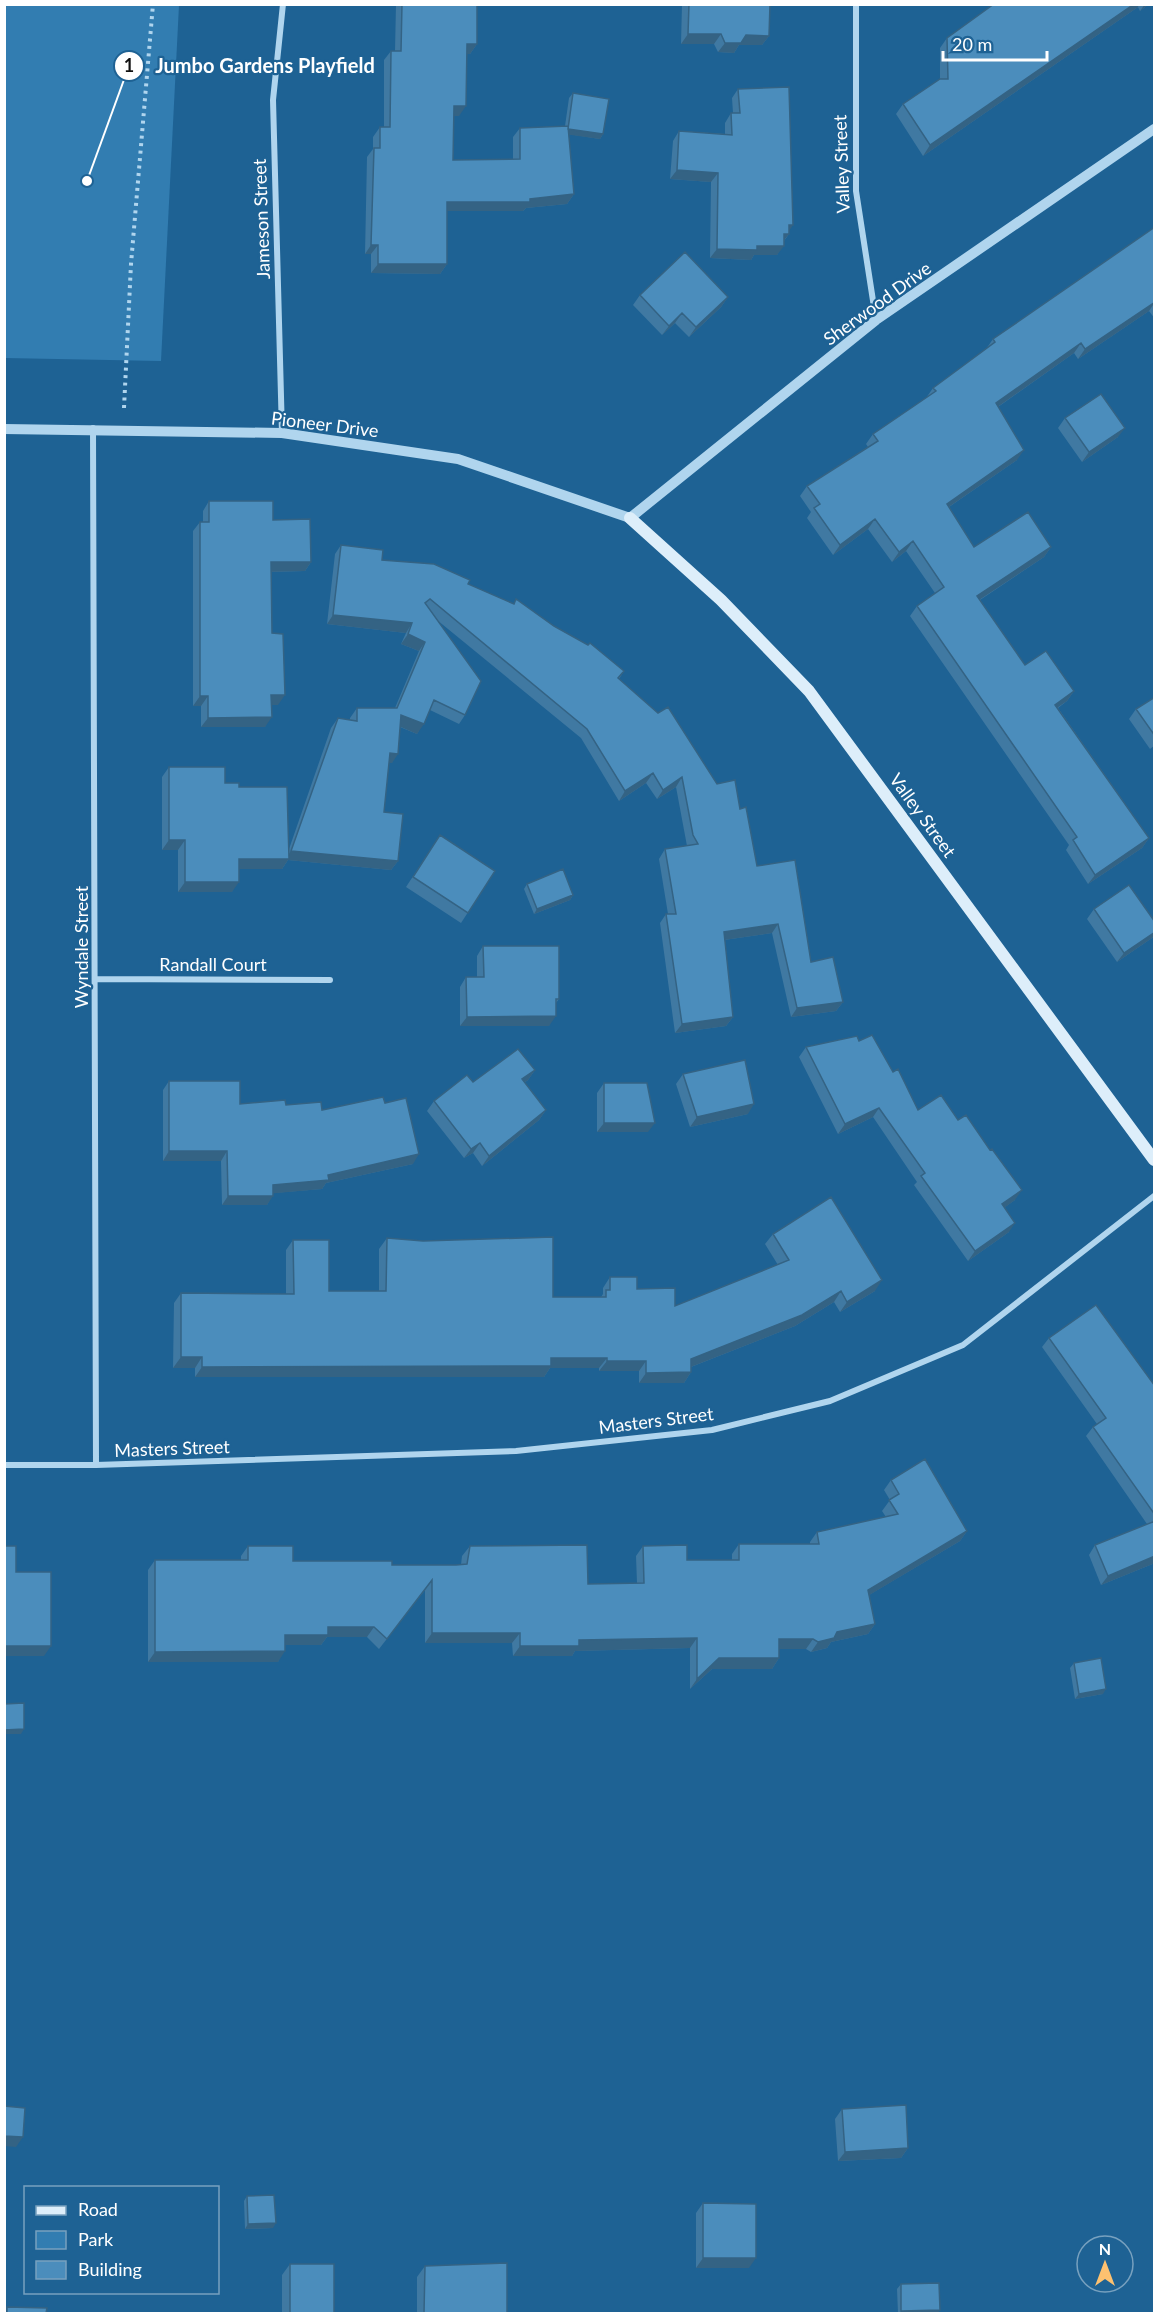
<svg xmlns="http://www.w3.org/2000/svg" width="1159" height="2318" font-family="Lato,sans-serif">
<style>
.green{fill:#327db1}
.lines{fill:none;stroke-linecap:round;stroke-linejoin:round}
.path{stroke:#b0d5ee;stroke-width:4;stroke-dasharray:3 4.5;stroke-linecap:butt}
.minor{stroke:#b0d5ee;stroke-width:6}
.tertiary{stroke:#b0d5ee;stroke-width:10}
.secondary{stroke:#ddeefa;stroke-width:12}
.wall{fill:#4079a2}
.shaded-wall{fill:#346384}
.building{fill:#4b8dbc;stroke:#346384;stroke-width:1.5}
.labels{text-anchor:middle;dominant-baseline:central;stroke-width:4.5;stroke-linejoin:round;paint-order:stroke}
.street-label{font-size:18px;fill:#fff;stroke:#1e6294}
.leader{fill:none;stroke:#fff;stroke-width:2}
.callout-dot{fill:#fff;stroke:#1e6294;stroke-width:2}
.mark-label{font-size:18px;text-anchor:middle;font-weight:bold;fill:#111}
.callout-label{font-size:20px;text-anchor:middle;font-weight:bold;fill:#fff;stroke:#1e6294;stroke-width:4.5;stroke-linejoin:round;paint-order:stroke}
</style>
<rect width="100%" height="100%" fill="#1e6294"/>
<path class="green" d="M5,4L179,5L161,361L5,358Z"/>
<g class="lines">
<path class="path" d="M124,408L131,264L153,4"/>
<path class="minor" d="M856,4V191L876,320
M93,428L96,1465
M282,433L273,100L283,4
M96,979L330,980
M4,1465H96L516,1451L712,1430L830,1401L963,1345L1154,1196"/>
<path class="tertiary" d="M4,429L282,433L458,459L630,518L876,320L1154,129"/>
<path class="secondary" d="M630,518L721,600L809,691L1154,1160"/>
</g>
<path class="wall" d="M396,4H477V44L470,54H467L459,116H454L453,160L513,159V137L520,128L565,126L569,98L573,93L603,134L600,139L568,134L574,194L567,204L526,208L523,211H447V264L440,274L371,273V254H365L367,157L373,149V137L380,127H384V60L391,51H395Z
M682,4H770L769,36L762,45H739L734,53L718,52L714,44H681Z
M994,4H1149L1140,11L1138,7L923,156L896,114L903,104L940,79V48L947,38Z
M738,89L789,231V234L784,241L777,255H754L751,260L710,258L711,182L670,179L673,141L679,131L725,134V123L731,113H733L732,98Z
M1155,227V319L1149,311L1078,359L1074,353L998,407L1017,460L949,507L974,547H1051L1044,557L980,600L1025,665L1074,691L1067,701L1058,708L1149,838L1142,848L1088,884L1066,850L1069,845L910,616L917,606L935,593L906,551L892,562L868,529L833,555L807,518L811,512L800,496L807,486L868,447L866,444L873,434L926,398L933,388L986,349L993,339Z
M640,295L728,297L721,307L689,337L675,323L662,335L633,305Z
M1065,418L1118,437L1082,462L1058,428Z
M209,501L273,520L311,562L305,571L271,572L272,633L278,705H271L265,727H201V706H193V531L200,522H203V511Z
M341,545L382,560L468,584L554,626L624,671L619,679L740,809L757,866L811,962L843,1002L836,1011L791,1017L772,933L724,940L733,1017L726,1026L675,1033L660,923L666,914H668L659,859L665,849L687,846L676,787L657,799L646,783L619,801L581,738L437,620L465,715L459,724L430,710L417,734L400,727L392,763H389L384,812L398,861L391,870L288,860L282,869H239L232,892H178V850H162V777L169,767L239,787L289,849L331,728L338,718L350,720V718L357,708H395L419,651L401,644L406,633L327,624L335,554Z
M1155,697V745L1150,749L1129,719L1136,709Z
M440,835L495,871L461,923L406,887Z
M527,884L573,895L570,900L534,914L524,889Z
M1094,909L1155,922V935L1152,938L1117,962L1087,919Z
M483,946L559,999L556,1003L549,1026H460V987L466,977H477V956Z
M859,1041L893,1072L918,1110L1015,1200L1005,1207L1009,1232L968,1261L914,1185L917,1182L873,1117L838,1134L799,1057L806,1047Z
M535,1070L528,1080L524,1083L546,1110L539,1120L482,1166L473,1153L464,1158L427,1111L434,1101L473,1082Z
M683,1074L748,1114L690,1127L676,1084Z
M169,1081L240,1104L286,1105L322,1110L385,1103L413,1164L326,1183L322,1189L273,1193L267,1205H222L221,1161H163V1090Z
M604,1083L648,1132H597V1093Z
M773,1234L875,1291L840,1312L834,1302L795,1326L691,1367V1372L684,1383H639V1371H599V1368H550L544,1377H195V1368H173L174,1303L181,1293L286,1294V1250L293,1240L329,1291H379V1249L387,1238L553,1297H601L603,1294V1288L610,1277L675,1306L778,1265L765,1244Z
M1049,1338L1155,1386V1563L1101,1585L1089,1555L1095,1545L1147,1524L1086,1436L1093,1427L1097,1424L1042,1347Z
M891,1480L967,1531L960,1541L869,1595L875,1624L868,1634L831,1642L827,1648L811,1652L806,1649H779V1658L772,1669H712L690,1689V1648L575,1651L572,1656H513L512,1643H425V1590L379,1649L367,1637H327L321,1645H285L278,1662H148V1570L155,1560H241V1556L248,1546L293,1561L392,1565H461L462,1556L470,1546L588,1584L637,1583L636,1556L643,1546L687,1560H732V1554L739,1544H810V1542L817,1532L886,1517L882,1511L890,1500L884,1490Z
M1074,1663L1103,1694L1075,1699L1070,1668Z
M842,2109L908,2148L901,2158L838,2161L835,2119Z
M247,2196L273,2228L245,2229L244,2201Z
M703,2203L749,2268H696V2213Z
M290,2264L334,2313H282V2275Z
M425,2266L507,2313H417V2277Z
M901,2284L938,2313H898L897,2289Z"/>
<path class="shaded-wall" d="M1134,4H1139L1138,7L923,156L930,145Z
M1145,4H1149L1140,11Z
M688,34H721L714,44H681Z
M746,35L769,36L762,45H739L734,53L718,52L725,43Z
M467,44H477L470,54H460Z
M454,106H466L459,116H447Z
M567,129L603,134L600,139L564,134Z
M677,170L718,173L711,182L670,179Z
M574,194L567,204L526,208L523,211H440L447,202L530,199Z
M789,225H793L787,234H789L782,243H777Z
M371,245H378L371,254H365Z
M757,246H784L777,255H754L751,260L710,258L717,249Z
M378,264H447L440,274L371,273Z
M728,297L721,307L689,337L696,327Z
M1155,302L1149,311L1078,359L1085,349Z
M682,313L675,323L662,335L669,326Z
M1081,343L1074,353L989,413L996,403Z
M1125,428L1118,437L1082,462L1089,452Z
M1024,450L1017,460L940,513L947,504Z
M875,519L868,529L833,555L840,545Z
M913,541L906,551L892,562L899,552Z
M1051,547L1044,557L970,606L977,596Z
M271,562H311L305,571L264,572Z
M333,615L412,623L406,633L327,624Z
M408,634L425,642L419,651L401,644Z
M1074,691L1067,701L1048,714L1055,705Z
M271,695H285L278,705H265Z
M200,696H208L201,706H193Z
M401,715L424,724L417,734L394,724Z
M272,717L265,727H201L208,718Z
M390,753L398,754L392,763H384Z
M653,773L646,783L619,801L625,791Z
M682,777L676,787L657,799L663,790Z
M1149,838L1142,848L1088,884L1095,875Z
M169,840H185L178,850H162Z
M291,851L398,861L391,870L288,860L282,869H232L239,859H285Z
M185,882H239L232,892H178Z
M573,895L570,900L534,914L537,909Z
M778,924L772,933L717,941L724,932Z
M1155,932V935L1152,938L1117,962L1124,953Z
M843,1002L836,1011L791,1017L797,1008Z
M556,1016L549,1026H460L467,1017Z
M733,1017L726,1026L675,1033L682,1024Z
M535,1070L528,1080L515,1089L522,1079Z
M754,1104L748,1114L690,1127L697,1117Z
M879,1108L873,1117L838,1134L845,1124Z
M546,1110L539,1120L482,1166L489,1156Z
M604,1123H655L648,1132H597Z
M480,1143L473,1153L464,1158L471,1149Z
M169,1151H227L221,1161H163Z
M419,1154L413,1164L326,1183L322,1189L266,1194L273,1185L328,1175Z
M1022,1190L1015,1200L996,1214L1002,1204Z
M228,1196H273L267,1205H222Z
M1015,1223L1009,1232L968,1261L975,1251Z
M882,1280L875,1291L840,1312L847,1302Z
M841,1291L834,1302L795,1326L683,1370L691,1359Z
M181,1357H202L195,1368H173Z
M551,1358H607L599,1368H550L544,1377H195L202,1367Z
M607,1361H646L639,1371H599Z
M691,1372L684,1383H639L646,1373Z
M967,1531L960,1541L861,1600L868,1590Z
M1155,1556V1563L1101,1585L1108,1576Z
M875,1624L868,1634L831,1642L827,1648L811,1652L818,1642L837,1632Z
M328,1627H374L367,1637H327L321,1645H278L285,1635Z
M432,1633H520L512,1643H425Z
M697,1638L690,1648L575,1651L572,1656H513L520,1646L579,1640Z
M779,1639H813L806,1649H772Z
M4,1646H51L44,1656H4Z
M285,1651L278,1662H148L155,1652Z
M719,1658H779L772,1669H712L690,1689L697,1679Z
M1106,1689L1103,1694L1075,1699L1079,1694Z
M24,1729L21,1734H4V1730Z
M4,2136L23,2137L16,2147L4,2146Z
M908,2148L901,2158L838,2161L845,2152Z
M276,2223L273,2228L245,2229L248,2224Z
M703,2258H756L749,2268H696Z
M940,2310L938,2313H900L901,2311Z"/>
<path class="building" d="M402,4H477V44H467L466,106H454L453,160L520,159V128L568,126L574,194L530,199V202H447V264H378V245H371L374,148H380V127H390L391,51H401Z
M689,4H770L769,36L746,35L741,43H725L721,34H688Z
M994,4H1134L930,145L903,104L940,79H948L947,38Z
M789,87L793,225H789V234H784V246H757V250L717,249L718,173L677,170L679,131L732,135L731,113H740L738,89Z
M573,93L609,99L603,134L568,129Z
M1155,227V302L1085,349L1081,343L996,403L1024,450L947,504L974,547L1028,512L1051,547L977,596L1025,665L1046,651L1074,691L1055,705L1149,838L1095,875L1073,840L1077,837L917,606L944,587L913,541L899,552L875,519L840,545L814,508L820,504L807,486L878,441L873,434L936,391L933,388L995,342L993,339Z
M685,252L728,297L696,327L682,313L669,326L640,295Z
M1101,394L1125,428L1089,452L1065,418Z
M209,501H273V520L310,519L311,562H271L272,633L283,634L285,695H271L272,717L208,718V696H200V522H209Z
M341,545L383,550L382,560L434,564L470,580L468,584L514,604L516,599L554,626L588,645L590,643L624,671L618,678L658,713L668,707L717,784L735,780L740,809L746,807L757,866L795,860L811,962L833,957L843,1002L797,1008L778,924L724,932L733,1017L682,1024L666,914H676L665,849L698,844L693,835L682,777L663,790L653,773L625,791L587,729L430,599L425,603L481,681L465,715L434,700L424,724L401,715L398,754L390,753L384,812L403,814L398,861L291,851L338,718L357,721V708H397L425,642L408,634L412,623L333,615Z
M1155,697V736L1136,709Z
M169,767H225V783H239V787H287L289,859H239V882H185V840H169Z
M440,835L495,871L468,913L413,877Z
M563,869L573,895L537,909L527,884Z
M1129,885L1155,922V932L1124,953L1094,909Z
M483,946H559V999H556V1016L467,1017L466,977H484Z
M872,1035L893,1072L898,1069L918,1110L941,1095L958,1120L966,1115L990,1150L992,1149L1022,1190L1002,1204L1015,1223L975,1251L921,1176L925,1173L879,1108L845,1124L806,1047L857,1036L859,1041Z
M518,1049L535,1070L522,1079L546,1110L489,1156L480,1143L471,1149L434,1101L467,1075L473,1082Z
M4,1051L5,1272H4Z
M745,1060L754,1104L697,1117L683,1074Z
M169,1081H240V1104L285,1100L286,1105L321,1102L322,1110L383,1097L385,1103L406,1098L419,1154L328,1175L329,1180L273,1185V1196H228L227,1151H169Z
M604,1083H647L655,1123H604Z
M831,1197L882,1280L847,1302L841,1291L802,1315L691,1359V1372L646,1373V1361H607V1358H551V1366L202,1367V1357H181V1293L294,1294L293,1240H329V1291H386L387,1238L423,1241L553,1237V1297H606V1290H610V1277H637V1289L675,1288V1306L789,1260L773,1234Z
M1096,1305L1155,1386V1515L1093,1427L1106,1418L1049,1338Z
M925,1459L967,1531L868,1590L875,1624L837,1632L834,1638L818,1642L813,1639H779V1658H719L697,1679V1638L579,1640V1646H520V1633H432V1580L387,1639L374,1627H328V1635H285V1651L155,1652V1560H248V1546H293V1561H392V1565H456L467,1564L470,1546L587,1545L588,1584L644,1583L643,1546L687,1545V1560H739V1544H819L817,1532L898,1514L889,1500L899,1494L891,1480Z
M1155,1521V1556L1108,1576L1095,1545Z
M4,1546H16V1572H51V1646H4Z
M1101,1658L1106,1689L1079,1694L1074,1663Z
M24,1703V1729L4,1730V1704Z
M906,2105L908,2148L845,2152L842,2109Z
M4,2106L25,2108L23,2137L4,2136Z
M274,2195L276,2223L248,2224L247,2196Z
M703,2203L756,2204V2258H703Z
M507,2263V2313H424L425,2266Z
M290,2264H334V2313H290Z
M939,2283L940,2310L901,2311V2284Z
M7,2307L47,2308L46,2313H7Z"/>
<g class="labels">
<g class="street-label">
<text transform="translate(841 164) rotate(-92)">Valley Street</text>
<text transform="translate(261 219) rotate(-92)">Jameson Street</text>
<text transform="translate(877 303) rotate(-36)">Sherwood Drive</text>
<text transform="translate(325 424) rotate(7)">Pioneer Drive</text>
<text transform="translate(923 815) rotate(54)">Valley Street</text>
<text transform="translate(81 947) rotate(-90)">Wyndale Street</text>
<text x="213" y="964">Randall Court</text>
<text transform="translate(656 1420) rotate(-7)">Masters Street</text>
<text transform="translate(172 1448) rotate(-2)">Masters Street</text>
</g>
</g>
<path class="leader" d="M87 181L129 66"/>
<g class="callout-dot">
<circle cx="87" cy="181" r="6"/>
<circle cx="129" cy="66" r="15"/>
</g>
<g class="mark-label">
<text x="129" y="72">1</text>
</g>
<g class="callout-label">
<text x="265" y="73">Jumbo Gardens Playfield</text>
</g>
<rect width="1159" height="2318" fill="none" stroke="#ffffff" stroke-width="12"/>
<rect x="24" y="2186" width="195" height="108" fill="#1e6294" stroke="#78a1bf" stroke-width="1.5"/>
<rect x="36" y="2206" width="30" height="9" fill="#ddeefa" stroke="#78a1bf" stroke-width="1.5"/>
<text x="78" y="2216" font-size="18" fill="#ffffff">Road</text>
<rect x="36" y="2231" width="30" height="18" fill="#327db1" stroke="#78a1bf" stroke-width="1.5"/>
<text x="78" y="2246" font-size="18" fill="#ffffff">Park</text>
<rect x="36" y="2261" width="30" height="18" fill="#4b8dbc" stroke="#78a1bf" stroke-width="1.5"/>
<text x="78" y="2276" font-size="18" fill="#ffffff">Building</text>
<g transform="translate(1105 2264)"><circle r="28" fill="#1e6294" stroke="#78a1bf" stroke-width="1.5"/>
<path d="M0-4.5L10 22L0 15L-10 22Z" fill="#fdc170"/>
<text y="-9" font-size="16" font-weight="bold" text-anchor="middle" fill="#ffffff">N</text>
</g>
<path d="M943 51v9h104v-9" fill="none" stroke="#ffffff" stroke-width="3"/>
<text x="952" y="51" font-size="18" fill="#ffffff" stroke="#1e6294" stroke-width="4.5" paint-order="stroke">20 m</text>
</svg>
